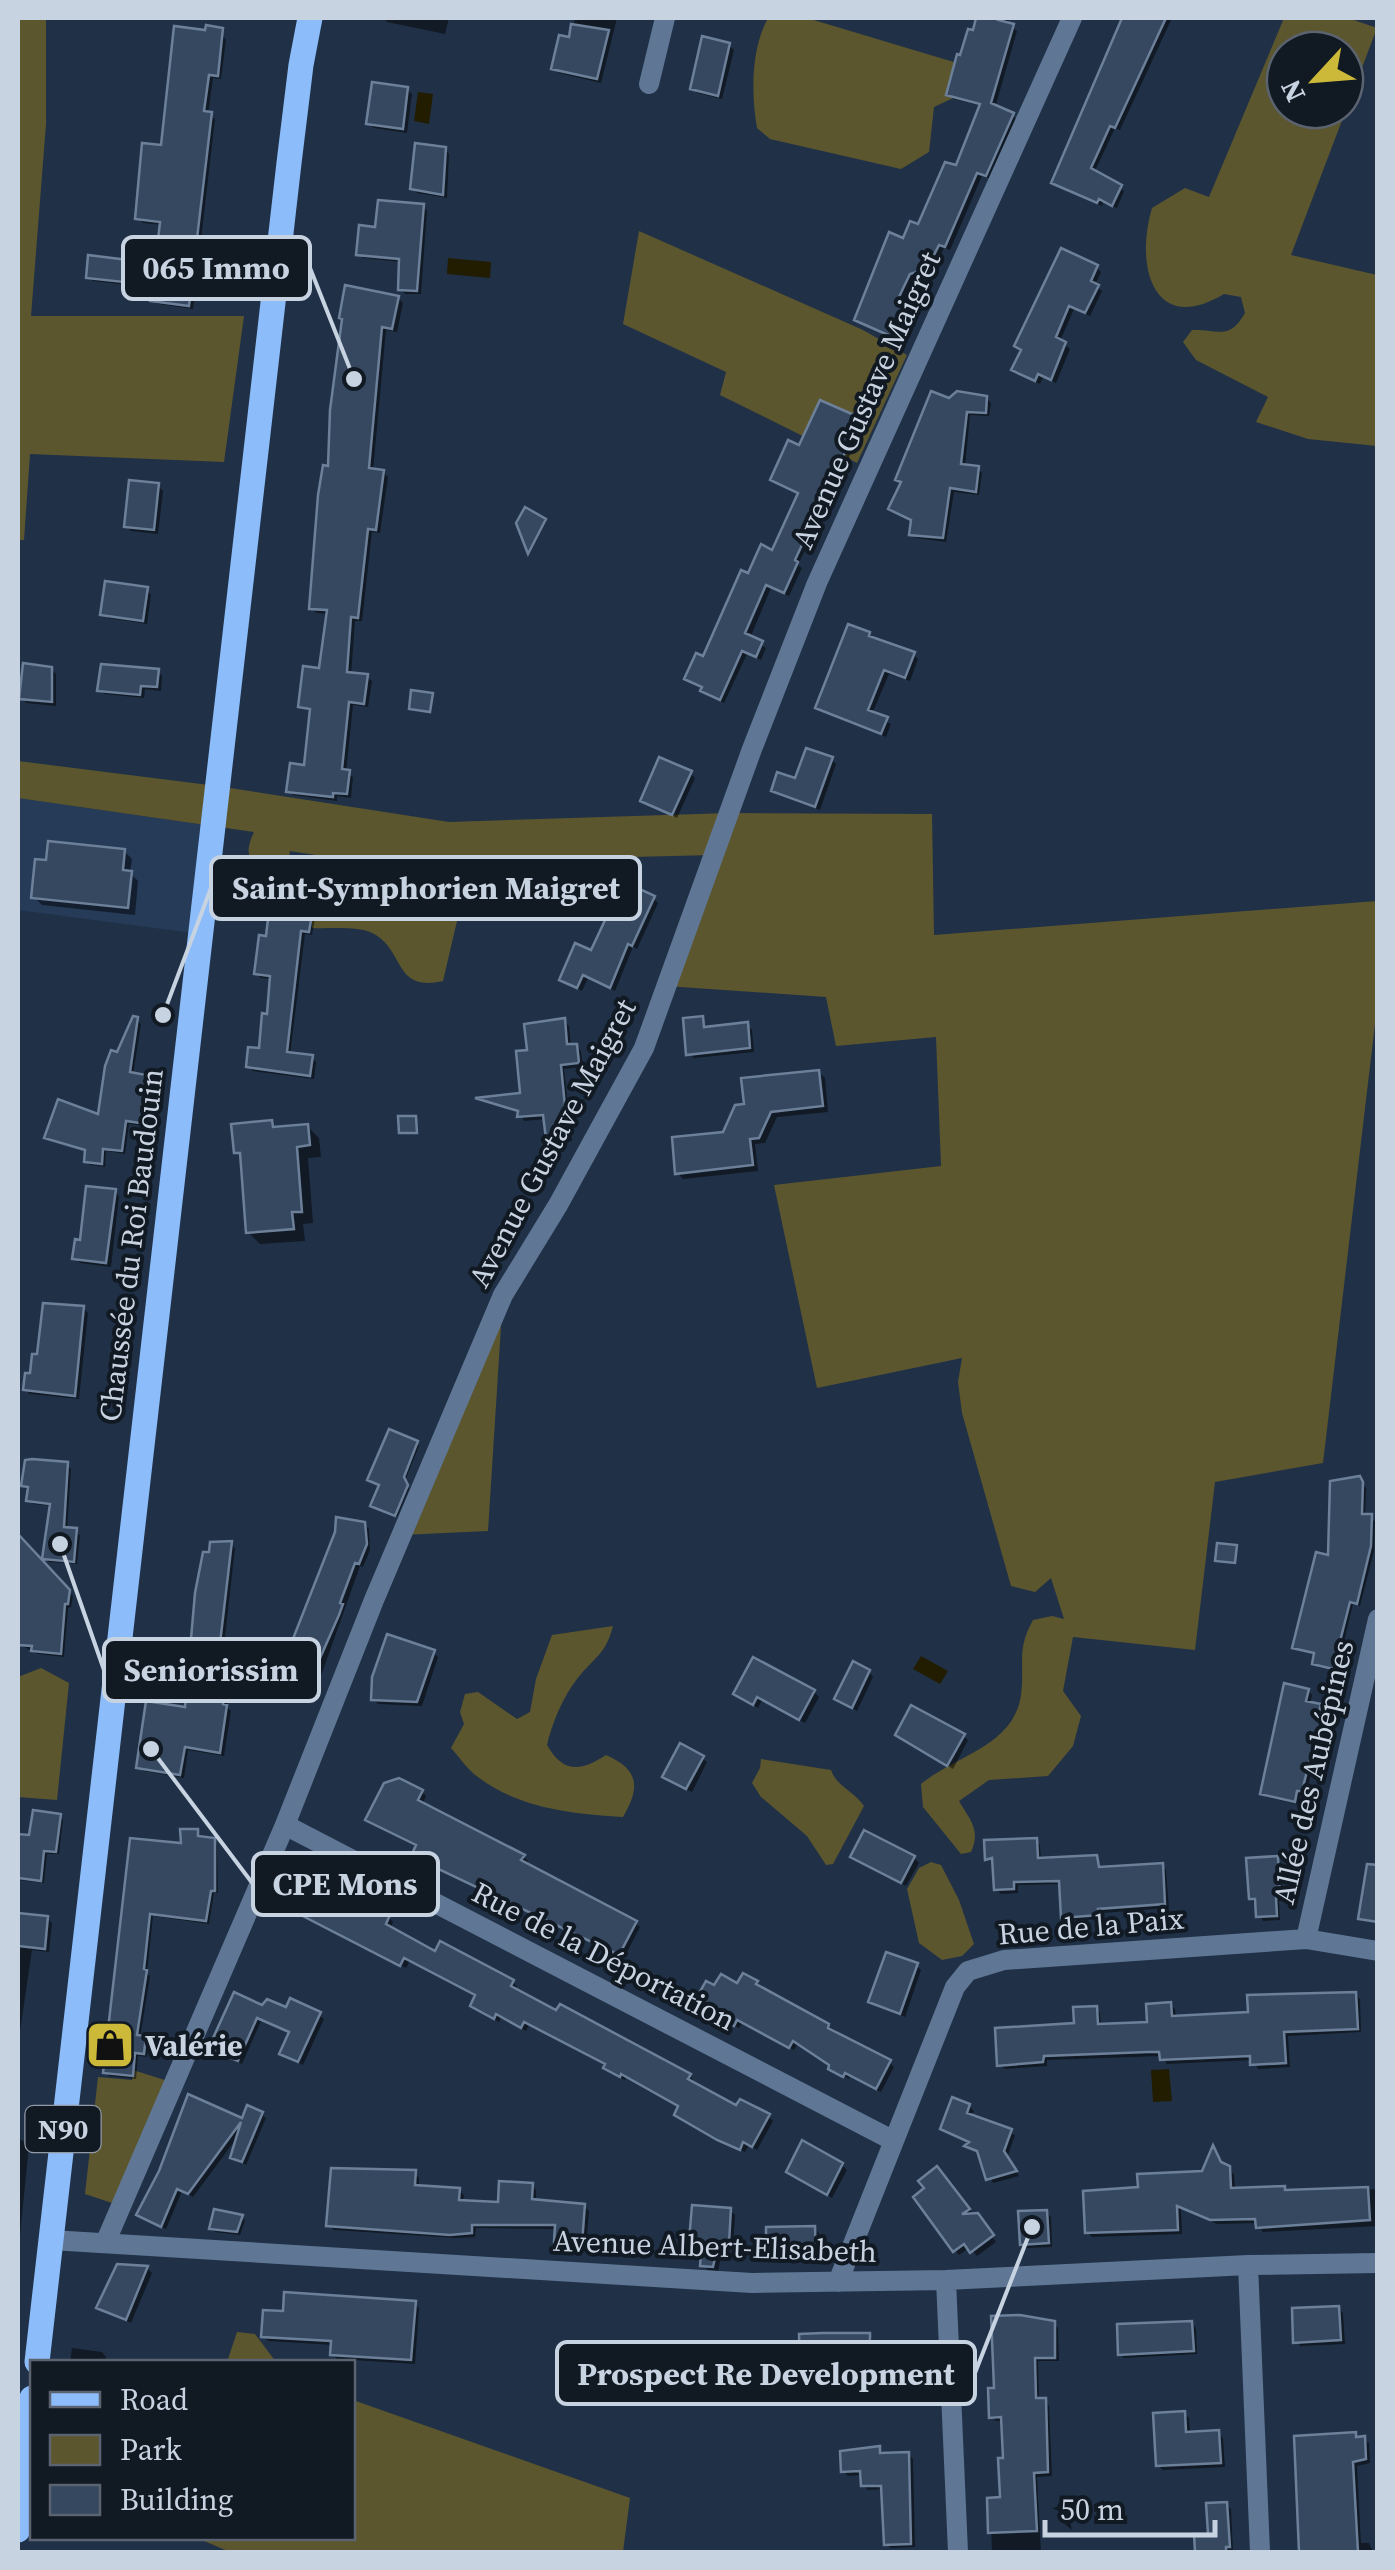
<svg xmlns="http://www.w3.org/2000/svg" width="1395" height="2570" font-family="'Source Serif 4',serif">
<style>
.built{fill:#253b57}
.green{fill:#5c562e;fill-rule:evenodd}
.water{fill:#221d00}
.shadow{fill:#0007}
.building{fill:#364860;stroke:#6c809a;stroke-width:2.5}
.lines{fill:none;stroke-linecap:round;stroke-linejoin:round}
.street{stroke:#5f7795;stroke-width:20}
.primary{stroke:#8cbdfa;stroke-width:25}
.labels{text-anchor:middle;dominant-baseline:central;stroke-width:8;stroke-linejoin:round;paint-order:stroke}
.shield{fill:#111923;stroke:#919ba8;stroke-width:2.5}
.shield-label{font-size:28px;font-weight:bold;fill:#c8d3e1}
.street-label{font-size:30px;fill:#c8d3e1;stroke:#111923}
.poi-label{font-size:30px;font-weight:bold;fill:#c8d3e1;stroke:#111923;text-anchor:start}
.leader{fill:none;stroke:#c8d3e1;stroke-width:4}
.callout-dot{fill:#c8d3e1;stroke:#111923;stroke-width:4}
.callout{fill:#111923;stroke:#c8d3e1;stroke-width:4}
.callout-label{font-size:32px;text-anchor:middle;font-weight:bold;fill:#c8d3e1}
</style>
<rect width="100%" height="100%" fill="#203147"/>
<path class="built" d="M18,798L212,826L200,934L18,910Z"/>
<path class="green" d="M18,18H46V124L31,316H244L224,462L30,454L24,540H18Z
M768,18H807L957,63L966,92L934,107L929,152L901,169L770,139L757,128C751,93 751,49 768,18Z
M1284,18H1348L1377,28L1291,255L1377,275V446L1308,439L1256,422L1268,397L1196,360L1183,342L1192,330C1219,329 1229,341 1245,313L1241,297L1224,294C1152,337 1135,264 1152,208L1185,188L1209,197ZM1285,50H1345V110H1285Z
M639,231L863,330L907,355L857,463L720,395L726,372L623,324Z
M18,761L217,786L449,822L729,813L932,814L934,935L1377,901V1007L1323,1463L1215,1482L1195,1650L1073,1637L1063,1691L1081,1716L1073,1746L1048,1776L989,1780L959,1801C970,1820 981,1830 971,1852L961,1854L923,1807L921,1784C955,1756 1014,1746 1021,1695C1025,1664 1016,1650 1033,1620L1052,1616L1064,1619L1051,1578L1035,1592L1011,1586L962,1413L958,1382L962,1358L817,1388L774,1185L941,1166L936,1037L836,1046L826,997L666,986L713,855L471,861L443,981C395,992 405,954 376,935C360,925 331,929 312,928L311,890L319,882L322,856L290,851L288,866C260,866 238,866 254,832L18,798Z
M503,1295L488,1531L401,1535Z
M613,1626C605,1656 595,1656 577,1679C563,1697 552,1723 547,1745C563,1773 580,1772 606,1755C640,1770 640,1788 623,1817C573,1814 520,1809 478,1777C468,1770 460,1758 451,1748L464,1724L460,1712L465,1694L478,1692L517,1719L530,1712L536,1679L552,1635Z
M41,1668L69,1683L57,1800L18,1797V1677Z
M761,1759L831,1770C837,1787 854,1791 864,1806L833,1864L826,1865L807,1836L761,1797L752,1783L760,1768Z
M931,1862L941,1865L959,1900L974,1944L962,1956L942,1960L919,1943L907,1889L919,1868Z
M133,2070L171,2082L118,2205L85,2194L98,2077L132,2080Z
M237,2332L255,2334L276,2362H227Z
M353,2400L630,2498L623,2552H230L197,2538H352Z"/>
<path class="water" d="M418,92L433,94L429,124L414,121Z
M448,258L491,262L490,278L447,274Z
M921,1656L948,1671L940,1684L913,1669Z
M1169,2069L1172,2101L1153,2102L1151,2070Z"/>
<path class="shadow" d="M383,18H449L445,34L387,22Z
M575,18H617L601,83L559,73L554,68L571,40Z
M979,18H1009L1007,25L1017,31L995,108L1017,119L991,179L982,176L950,250L944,248L932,273L914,278L903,304L915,312L901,342L857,319L904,241L919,227L958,168L982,106L953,99L949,94Z
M1126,18H1172L1120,130L1115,128L1094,173L1124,191L1117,208L1103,202L1102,206L1054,183Z
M222,35L226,40L221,79L213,78L208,114L215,119L193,309L158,304L153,300L154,288L93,281L88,277L147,265L159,251L163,225L143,223L138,218L164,148Z
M729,45L734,50L722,99L697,93L692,88Z
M407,89L412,94L407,133L374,128L369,124Z
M445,149L449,154L447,198L417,193L413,188Z
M423,206L427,211L421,294H405L401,289V262L363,258L359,254L377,229Z
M1096,267L1101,272L1095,285L1102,291L1090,316L1074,309L1060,341L1070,349L1056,383L1043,377L1040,384L1018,374L1014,370Z
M398,298L403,303L397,332L386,330L373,471L383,472L388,477L380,533L372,532L362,621H355L351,675L367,677L372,681L368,707L353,705L346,772L353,777L351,798L337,796V801L293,795L289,791L306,768L312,712L301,706L321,671L329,614L316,613L312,608L330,468L333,410Z
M986,398L991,403L989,416L970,415L965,467L978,469L982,473L979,495L954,492L946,542L916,538L912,534L913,521L891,509L902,484L898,480L949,401Z
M859,420L864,425L798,565L802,568L789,596L771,588L750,638L766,648L761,660L747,654L724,703L708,696L704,688L687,678L704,660L749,576L774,553L800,494L773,480L800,449Z
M158,486L163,491L158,534L131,531L126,526Z
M545,521L546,522L530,553L519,524Z
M147,590L151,595L147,624L108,618L103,614Z
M869,634L875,641L913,654L918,659L910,681L889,674L872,714L891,724L886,737L818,707Z
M51,669L56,674V706L26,703L22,698Z
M158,671L162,676L161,691L145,689L144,698L104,694L100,690Z
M831,759L836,764L820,810L778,795L773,791L797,781Z
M690,773L695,778L677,818L643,800Z
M124,851L132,859L130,873L138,881L135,915L42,905L34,897Z
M320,863L324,868L312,935L305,934L290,1055L311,1057L316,1062L314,1079L253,1071L248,1066L261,1051L273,979L261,978L257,974L268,939L295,892Z
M653,898L658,903L637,949L633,947L615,991L588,978L582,991L562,980Z
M702,1019L707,1029L747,1025L752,1030L754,1052L694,1058L689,1053Z
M137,1020L141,1024L133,1075L149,1081L144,1126L129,1124L125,1154L106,1151L105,1167L90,1165L86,1161L87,1151L47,1138L100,1117L118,1055Z
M564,1021L569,1026L571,1047L576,1046L581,1051L583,1067L564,1069L572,1141L553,1143L548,1138L546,1119L524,1121L520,1113L480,1100L523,1095L529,1052Z
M818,1072L825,1078L828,1112L777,1117L765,1143L755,1144L758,1171L683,1179L677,1172L725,1134Z
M271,1122L278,1129L307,1126L319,1138L321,1157L308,1158L313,1223L303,1224L305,1241L260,1244L248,1232L243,1159L237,1152Z
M115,1191L119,1196L111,1267L80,1263L75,1258L82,1243Z
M83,1308L88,1313L79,1399L30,1394L25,1389L39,1357Z
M417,1443L419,1446L405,1481L409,1489L397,1517L376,1508Z
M67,1465L71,1469L67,1530L80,1535L77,1564L49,1562L45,1558L52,1506L33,1504L24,1485Z
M1359,1479L1366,1488L1365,1517L1375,1521L1374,1551L1360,1606L1353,1604L1337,1671L1318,1667L1314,1663L1316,1655L1295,1647Z
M364,1524L369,1529L370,1550L363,1567L360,1566L322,1673L307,1702L281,1691L277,1687Z
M20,1541L73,1596L71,1607L68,1608L64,1657L38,1654L18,1644V1548Z
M231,1544L235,1548L221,1672L230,1678L227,1707L231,1711L224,1756L188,1750L184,1778L143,1771L138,1767L188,1710Z
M434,1653L438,1657L422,1706L378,1704L373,1699Z
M869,1672L873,1677L857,1711L837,1699Z
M1308,1691L1312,1695L1310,1704L1320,1706L1324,1711L1323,1715L1333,1721L1329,1737L1321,1735L1306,1794H1301L1299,1805L1267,1797L1262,1793Z
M814,1692L819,1697L805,1723L762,1700L758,1708L736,1694Z
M898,1735L963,1736L968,1740L953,1769Z
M702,1758L707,1762L692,1792L670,1781Z
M422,1792L426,1796L422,1805L524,1857L528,1861L525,1865L635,1923L640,1927L624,1958L418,1860L414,1855L418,1847L368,1820Z
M60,1816L63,1820L59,1854H47L44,1883L18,1880V1837L31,1838Z
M197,1832L201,1839L213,1840L217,1844L218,1893H214L209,1924L153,1916L147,1973L150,1976L140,2038L149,2042L147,2057L138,2056L136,2079L109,2076L106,2072L132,1840L183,1846Z
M1036,1840L1040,1845L1041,1860L1096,1858L1102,1870L1162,1866L1166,1870L1169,1908L1102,1913V1919L1068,1921L1064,1916L1062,1884L1018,1885V1893L1001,1894L996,1889L995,1862L987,1859Z
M853,1857L914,1858L919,1863L906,1886Z
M1277,1859L1281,1863L1283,1901H1279L1280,1920L1263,1921L1251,1898Z
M18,1916L47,1918L52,1923L49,1952L32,1950L18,2045Z
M305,1917H389L393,1922L390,1929L436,1955L513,1982L517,1987L515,1991L558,2014L561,2008L690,2076L694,2081L692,2084L737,2108L768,2116L773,2121L757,2150L749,2145L745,2152L681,2119V2107L626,2077L625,2080L610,2073L607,2066L529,2025L526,2031L501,2017L499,2022L473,2005L478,1997L410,1961L406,1968Z
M916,1965L921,1970L905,2017L871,2002Z
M756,1983L889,2062L894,2067L881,2092L850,2075L849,2079L798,2043L794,2050L742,2023L739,2028L701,2008L715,1988Z
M1355,1995L1360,1999L1361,2032L1288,2036L1290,2067L1258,2069L1253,2060L1167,2064L1162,2056L1047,2060V2066L1005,2069L1000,2065L1076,2025L1096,2009L1100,2013L1101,2027L1149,2024L1170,2005L1175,2009L1176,2018L1250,2015Z
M263,2009L319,2015L324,2019L303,2065L282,2053L291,2034L261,2021L242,2064L211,2048Z
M189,2097L243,2121L261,2114L266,2118L246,2165L233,2157L239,2135L193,2197L182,2191L166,2229L139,2215L162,2172Z
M969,2106L974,2111L971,2117L1015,2135L1007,2158L1019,2176L993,2183L980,2153L967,2146L971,2143L948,2133Z
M18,2138L29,2145L18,2256Z
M1214,2149L1223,2166L1234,2174L1235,2191L1284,2189L1288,2193L1378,2189V2226L1263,2232L1258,2223L1217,2224L1181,2208L1182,2234L1092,2237L1087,2232L1141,2190L1204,2173Z
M842,2165L847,2170L832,2198L789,2172Z
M415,2173L419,2178V2188L459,2190L464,2195L463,2202L500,2205L532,2185L536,2190V2202L584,2206L589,2211L586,2248L561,2246L556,2241L557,2229L476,2228L475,2237L456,2238L334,2230L329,2225Z
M941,2174L996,2242L977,2256L970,2247L959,2255L955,2250Z
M730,2210L735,2215L733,2248L723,2247L718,2271L708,2270L703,2265L704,2246L697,2245L692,2240Z
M1046,2213L1051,2217L1052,2247L1027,2248L1022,2244Z
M242,2217L245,2221L240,2235L215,2232L211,2228Z
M814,2229L819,2233L820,2260L774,2261L769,2256Z
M119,2267L147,2268L152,2273L131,2323L99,2307Z
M415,2303L419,2308L415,2364L337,2359L332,2354L333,2345L268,2341L264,2336Z
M1338,2308L1343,2313L1345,2344L1301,2346L1296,2342Z
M1191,2323L1196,2328L1197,2354L1124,2358L1120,2354Z
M1054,2324L1058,2328L1059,2361H1038L1039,2401L1049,2405L1052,2476L1037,2477L1041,2552H992L990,2500H1002L1005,2461L1004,2421H996L991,2417L996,2391Z
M868,2336L872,2339L873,2369L807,2372L803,2368Z
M72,2348L102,2352L106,2357L105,2362H70Z
M1184,2414L1189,2418L1190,2434L1218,2433L1223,2438L1225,2467L1163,2470L1158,2465Z
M1355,2435L1369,2443L1370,2463L1357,2466L1361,2543H1369L1373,2552H1302L1296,2438Z
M879,2449L883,2453L908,2454L913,2459L915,2547L891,2548L886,2544L883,2489L868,2490L863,2485V2475L848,2476L843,2471Z
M1226,2504L1231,2509L1233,2551L1198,2552L1197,2537L1211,2536Z"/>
<path class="building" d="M976,18H999L998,20L1014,24L991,103L1014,113L986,176L977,173L945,247L939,245L927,269L910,274L898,299L912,305L897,339L854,320L889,232L903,238L910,221L918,224L945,162L956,165L980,104L946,95L957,54L960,55L968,29L973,30Z
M1122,18H1166L1115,128L1110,126L1091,168L1122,185L1112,206L1099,199L1097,203L1051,183Z
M571,24L609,30L597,79L551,69L559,35L569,37Z
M206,25L223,28L218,76L209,75L204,111L212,112L189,306L150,301L152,285L86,278L88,255L145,262L146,254L157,249L160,222L135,219L142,143L161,145L174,26L205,30Z
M702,36L730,43L718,96L690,89Z
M372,82L408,87L403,129L366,124Z
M415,143L446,147L443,195L410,189Z
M378,200L424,204L417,291L398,290L399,259L356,255L359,225L375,227Z
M1061,248L1098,265L1091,281L1099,285L1085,313L1069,306L1056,337L1066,342L1051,380L1038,374L1035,381L1011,370L1021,350L1014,346Z
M345,285L399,296L392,329L382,327L369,468L384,470L376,530L368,529L358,618L351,617L347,672L368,674L364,704L349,702L342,769L350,770L347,794L333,793V797L286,792L290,763L304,765L310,709L298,707L303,666L319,668L327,610L309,609L318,495L323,465L328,466L330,410L342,319L339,318Z
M931,391L949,398L957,391L987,396L986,413L967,412L961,464L979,466L976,492L950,488L943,538L909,535L911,520L888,509L901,482L895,480Z
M820,400L861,418L795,560L798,562L784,593L766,585L745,633L763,641L756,657L742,651L720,700L700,691L702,687L684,679L696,653L703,656L741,570L748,573L761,544L772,550L798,493L770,480L788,440L799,445Z
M129,480L159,483L154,530L124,527Z
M525,507L546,519L528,554L516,523Z
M105,581L148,587L143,621L100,615Z
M848,624L870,632L869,636L915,652L905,678L884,670L868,710L888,717L881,734L815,708Z
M23,663L52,667V702L19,699Z
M101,664L159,669L157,687L141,686L140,695L97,691Z
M411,690L433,693L430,712L409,709Z
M806,748L833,757L815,807L771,791L777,772L795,778Z
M659,757L692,771L672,815L640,801Z
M48,841L125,849L123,870L132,871L128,908L31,898L35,859L46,860Z
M295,858L321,861L309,932L301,931L287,1052L313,1055L310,1076L246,1067L248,1047L259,1048L262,1013L267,1014L270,976L254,974L259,935L266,936L271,894H276L277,887L293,889Z
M618,879L655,896L632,946L628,944L610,988L583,975L577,988L559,980L575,943L591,950L606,918L601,915Z
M133,1016L138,1017L130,1072L146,1075L140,1123L126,1121L122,1151L103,1149L102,1164L84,1162L85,1150L44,1138L58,1099L98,1114L105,1066L111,1050L117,1052Z
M703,1016L704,1027L748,1022L750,1048L686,1055L683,1018Z
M565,1018L567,1044H577L579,1063L561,1065L568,1137L546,1139L543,1115L517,1117L518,1111L475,1098L520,1093L516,1051L527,1050L524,1024Z
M819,1070L823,1106L771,1112L759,1138L750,1139L753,1165L675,1174L672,1137L723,1132L735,1105L744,1104L741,1078Z
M398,1116H416L417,1133H399Z
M272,1120L273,1127L308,1124L310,1145L297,1147L302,1212H292L294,1229L246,1233L240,1153H234L231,1124Z
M86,1186L116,1189L106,1263L72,1259L75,1239L80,1240Z
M43,1303L84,1306L75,1396L23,1390L25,1373H30L32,1354H37Z
M389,1429L418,1441L404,1477L408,1485L395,1516L370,1506L379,1485L367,1480Z
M32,1459L68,1462L64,1527L77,1528L74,1562L42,1559L50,1504L26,1501L28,1487L21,1486L25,1460Z
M1360,1476L1363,1482L1362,1514H1372L1371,1546L1357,1604L1350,1602L1333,1669L1312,1664L1314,1653L1292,1648L1316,1552L1328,1555L1330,1481Z
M336,1517L365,1522L367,1544L359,1564L355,1563L340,1603L343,1604L339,1615L302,1699L274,1687L335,1532Z
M18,1534L70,1590L68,1604H65L61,1654L31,1651L32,1646L18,1645Z
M232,1541L217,1669L227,1671L223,1704L227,1705L220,1753L185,1747L180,1775L136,1768L146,1701L185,1707L195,1593L203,1552H209L210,1542Z
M1217,1543L1237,1545L1235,1563L1215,1561Z
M387,1634L435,1650L417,1702L371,1700L372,1677Z
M753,1657L815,1690L799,1720L757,1697L753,1705L733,1694Z
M853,1661L870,1670L852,1708L834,1699Z
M1284,1683L1309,1689L1306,1701L1321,1704L1319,1712L1330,1714L1325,1734L1317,1732L1302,1791H1297L1295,1802L1260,1794Z
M911,1705L965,1734L947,1766L895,1735Z
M680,1743L704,1756L686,1789L662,1777Z
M399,1778L423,1790L418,1800L525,1855L521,1860L637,1921L619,1955L411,1856L416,1845L365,1820L384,1783Z
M33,1810L61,1814L56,1852L44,1851L41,1881L18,1878V1834L29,1835Z
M180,1829H198V1836L215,1838V1891H211L206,1921L150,1914L144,1969L147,1970L137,2035L146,2036L144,2054L135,2053L133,2076L103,2073L130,1838L181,1843Z
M864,1830L915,1856L901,1883L850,1857Z
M1037,1838L1038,1858L1097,1855L1099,1867L1163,1863L1165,1904L1098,1909L1099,1915L1061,1918L1059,1881L1014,1882V1889L994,1890L992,1858L985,1860L984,1840Z
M1278,1856L1280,1897H1276L1277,1916L1256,1917L1255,1899H1249L1246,1858Z
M1367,1864L1378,1865V1922L1358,1919Z
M312,1885L370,1914L374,1906L390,1915L386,1924L435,1951L440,1941L514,1980L511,1986L556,2010L560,2004L691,2074L688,2079L736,2105L740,2099L770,2114L752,2147L743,2142L740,2150L717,2140L674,2115L678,2106L621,2074L620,2077L603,2068L605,2064L524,2022L521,2028L496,2014L494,2019L470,2006L475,1995L404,1958L400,1966L297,1913Z
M18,1913L48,1916L45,1949L18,1946Z
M886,1952L918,1963L900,2014L868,2002Z
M743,1973L758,1981L756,1984L829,2024L828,2028L891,2060L876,2089L845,2073L843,2077L828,2069L829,2065L793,2041L789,2048L737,2020L734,2026L693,2004L706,1981L714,1985L721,1974L737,1983Z
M234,1992L262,2005L267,1999L286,2007L290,1998L321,2012L298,2062L279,2054L289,2032L257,2018L238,2061L208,2049Z
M1356,1992L1358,2029L1284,2032L1286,2063L1250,2065V2056L1160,2060L1159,2052H1148L1044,2056L1043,2062L997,2066L995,2028L1074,2023L1073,2007L1097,2006L1098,2024L1147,2022L1146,2004L1171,2002L1172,2016L1248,2012L1247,1995Z
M188,2094L242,2118L247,2105L263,2112L242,2162L230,2158L241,2122L188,2194L177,2189L161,2227L136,2215L159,2171Z
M952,2097L970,2104L967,2113L1012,2129L1004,2151L1017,2171L986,2180L977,2151L964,2146L969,2142L940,2129Z
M802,2140L843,2163L827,2195L786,2172Z
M1213,2145L1221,2162L1230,2166L1231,2188L1285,2186V2190L1368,2187L1370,2220L1256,2228L1255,2219L1210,2220L1177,2206L1178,2230L1085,2233L1083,2191L1138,2187L1137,2174L1202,2171Z
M937,2166L970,2209L962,2214L978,2213L994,2235L970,2253L964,2244L953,2252L913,2197L924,2188L918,2181Z
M331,2168L416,2170L415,2185L460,2188L459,2200L498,2202L499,2181L533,2183L532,2199L585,2204L582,2244L554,2242L555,2225H472V2233L450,2235L326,2226Z
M692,2205L731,2208L729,2244H718L713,2267L700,2266L702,2242L689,2241Z
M214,2209L243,2215L237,2232L209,2229Z
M1047,2210L1049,2243L1020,2245L1018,2211Z
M815,2226L816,2256L766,2257V2227Z
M117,2264L148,2266L126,2320L96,2308Z
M284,2292L416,2301L411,2360L330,2355L331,2341L261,2337L263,2310L283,2311Z
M1339,2306L1341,2340L1293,2343L1292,2308Z
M1020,2315L1055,2321V2358H1035L1036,2398H1046L1048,2472L1034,2473L1037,2531L988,2533L987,2498L1000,2497L998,2458H1003L1001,2417L989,2418L988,2388H994L991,2316Z
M1192,2321L1194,2351L1118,2355L1117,2324Z
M823,2333H870V2366L800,2370L799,2334Z
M1185,2411L1186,2432L1219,2430L1221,2463L1156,2466L1153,2413Z
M1356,2432V2437L1365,2436L1366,2459L1353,2462L1358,2552H1299L1294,2436Z
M880,2446V2453L909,2452L911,2544L884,2545L881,2486H861L860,2471L841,2472L840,2451Z
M1227,2502L1230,2547H1226V2552H1195L1194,2534H1208L1206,2503Z"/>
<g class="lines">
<path class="street" d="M649,84L665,18
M285,1825L894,2141
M1306,1939L1378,1619
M51,2240L752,2283L946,2280L1248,2265L1378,2263
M106,2241L285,1825L374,1600L503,1295L558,1205L644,1048L752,749L817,583L1072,18
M1248,2265L1260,2552
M946,2280L958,2552
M838,2282L955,1987L968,1971L1004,1960L1306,1939L1378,1951"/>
<path class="primary" d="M37,2362L289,163L301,65L310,18
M18,2530L32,2398"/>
</g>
<defs>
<g id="shop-square" transform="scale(2.5)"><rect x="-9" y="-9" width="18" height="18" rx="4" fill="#ccb939" stroke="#111923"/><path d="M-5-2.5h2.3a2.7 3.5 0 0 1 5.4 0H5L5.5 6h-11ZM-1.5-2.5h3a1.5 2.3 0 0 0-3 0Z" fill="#111"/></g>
</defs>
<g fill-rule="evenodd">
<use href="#shop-square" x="110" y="2045"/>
</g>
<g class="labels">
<rect class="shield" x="25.5" y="2106" width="75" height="46" rx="8"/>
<g class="shield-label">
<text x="63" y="2129">N90</text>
</g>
<g class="street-label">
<text transform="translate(866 400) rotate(-66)">Avenue Gustave Maigret</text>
<text transform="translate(552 1143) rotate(-62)">Avenue Gustave Maigret</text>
<text transform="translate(131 1245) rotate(-83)">Chaussée du Roi Baudouin</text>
<text transform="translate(1313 1772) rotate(-77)">Allée des Aubépines</text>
<text transform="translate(1091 1926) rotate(-5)">Rue de la Paix</text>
<text transform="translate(604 1956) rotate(27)">Rue de la Déportation</text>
<text transform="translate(715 2246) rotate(2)">Avenue Albert-Elisabeth</text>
</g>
<g class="poi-label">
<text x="145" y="2045">Valérie</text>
</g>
</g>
<path class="leader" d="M354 379L310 268M163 1015L211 888M60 1544L104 1670M151 1749L253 1884M1032 2227L975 2373"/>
<g class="callout-dot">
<circle cx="354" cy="379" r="10"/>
<circle cx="163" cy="1015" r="10"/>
<circle cx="60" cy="1544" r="10"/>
<circle cx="151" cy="1749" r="10"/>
<circle cx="1032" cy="2227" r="10"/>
</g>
<g class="callout">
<rect x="123" y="237" width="187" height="62" rx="10"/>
<rect x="211" y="857" width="429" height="62" rx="10"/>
<rect x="104" y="1639" width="215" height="62" rx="10"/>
<rect x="253" y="1853" width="185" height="62" rx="10"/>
<rect x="557" y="2342" width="418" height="62" rx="10"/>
</g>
<g class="callout-label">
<text x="216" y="279">065 Immo</text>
<text x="426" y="899">Saint-Symphorien Maigret</text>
<text x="211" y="1681">Seniorissim</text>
<text x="345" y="1895">CPE Mons</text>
<text x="766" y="2385">Prospect Re Development</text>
</g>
<rect width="1395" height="2570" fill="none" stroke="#c8d3e1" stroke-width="40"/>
<rect x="30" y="2360" width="325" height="180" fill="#111923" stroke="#5a636f" stroke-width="2.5"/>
<rect x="50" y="2392" width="50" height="15" fill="#8cbdfa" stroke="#5a636f" stroke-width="2.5"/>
<text x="120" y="2410" font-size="30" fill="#c8d3e1">Road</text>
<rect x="50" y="2435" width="50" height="30" fill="#5c562e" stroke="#5a636f" stroke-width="2.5"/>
<text x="120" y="2460" font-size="30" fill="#c8d3e1">Park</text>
<rect x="50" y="2485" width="50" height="30" fill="#364860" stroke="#5a636f" stroke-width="2.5"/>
<text x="120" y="2510" font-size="30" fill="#c8d3e1">Building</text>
<g transform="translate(1315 80) rotate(244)"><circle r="48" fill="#111923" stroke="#5a636f" stroke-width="2.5"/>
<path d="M0-8L18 38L0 25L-18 38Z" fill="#ccb939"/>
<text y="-15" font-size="28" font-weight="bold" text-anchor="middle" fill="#c8d3e1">N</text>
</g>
<path d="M1045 2520v15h170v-15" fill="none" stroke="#c8d3e1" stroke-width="5"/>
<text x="1060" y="2520" font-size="30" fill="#c8d3e1" stroke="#111923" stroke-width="8" paint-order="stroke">50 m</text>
</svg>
